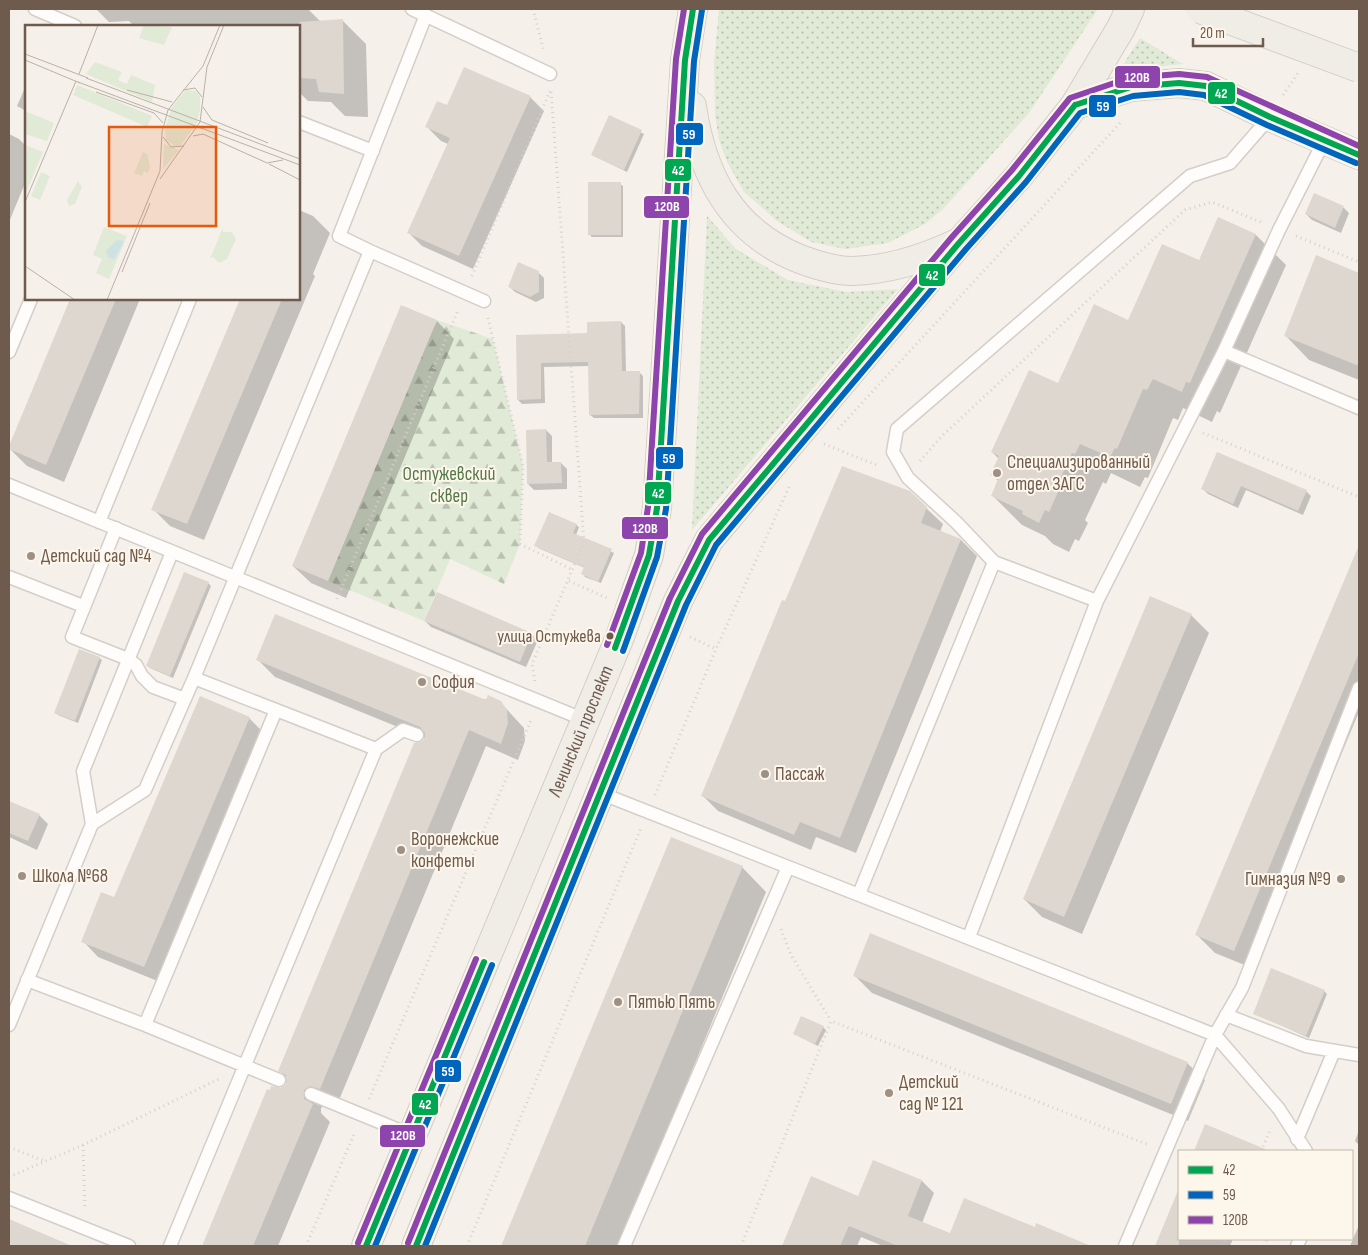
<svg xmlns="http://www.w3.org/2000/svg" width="1368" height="1255" font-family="'Sofia Sans Condensed',sans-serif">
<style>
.grass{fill:url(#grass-dots)}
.forest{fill:url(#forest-firs)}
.shadow{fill:#0003}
.building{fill:#ded7d0}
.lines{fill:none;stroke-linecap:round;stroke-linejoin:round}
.service-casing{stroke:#d4cec8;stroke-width:15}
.tertiary-casing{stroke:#d4cec8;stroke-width:30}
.primary-casing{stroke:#d3cdc7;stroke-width:30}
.path{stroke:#d6d0cb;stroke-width:3;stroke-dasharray:1 4;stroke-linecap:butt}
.service{stroke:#fefdfc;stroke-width:12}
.tertiary{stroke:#fefdfc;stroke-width:28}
.primary{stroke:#f0ede6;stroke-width:28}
.primary-bridge-casing{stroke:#d3cdc7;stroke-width:30;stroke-linecap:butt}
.primary-bridge{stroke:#f0ede6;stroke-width:28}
.bus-1-casing{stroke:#fdf6eb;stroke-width:10}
.bus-2-casing{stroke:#fdf6eb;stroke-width:10}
.bus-3-casing{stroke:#fdf6eb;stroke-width:10}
.bus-1{stroke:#00a651;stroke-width:6}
.bus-2{stroke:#0065bd;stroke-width:6}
.bus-3{stroke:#8e44ad;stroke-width:6}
.poi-dot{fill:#9e9085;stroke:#fdf6eb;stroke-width:2}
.bus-dot{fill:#6f5b4e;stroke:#fdf6eb;stroke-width:2}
.labels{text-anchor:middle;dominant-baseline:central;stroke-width:4;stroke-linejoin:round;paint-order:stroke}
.bus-label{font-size:18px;fill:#6f5b4e;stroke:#fdf6eb;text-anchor:end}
.poi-label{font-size:19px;fill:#6f5b4e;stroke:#fdf6eb;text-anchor:start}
.park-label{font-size:19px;fill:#56794a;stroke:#fdf6eb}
.street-label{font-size:19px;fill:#6f5b4e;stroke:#fdf6eb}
.inset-road{fill:none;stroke:#bbb0a7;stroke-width:1}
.view{fill:#e8590c;fill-opacity:0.15;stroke:#e8590c;stroke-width:2.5}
.inset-edge{fill:none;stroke:#6f5b4e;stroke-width:2.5}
.line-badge{stroke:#fdf6eb;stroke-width:2}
.badge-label{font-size:14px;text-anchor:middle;font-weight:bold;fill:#fff}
</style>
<defs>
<pattern id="grass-dots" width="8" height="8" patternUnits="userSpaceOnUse" patternTransform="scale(1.25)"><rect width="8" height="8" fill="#e1ead6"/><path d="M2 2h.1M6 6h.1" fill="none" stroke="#bbc1b0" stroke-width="1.8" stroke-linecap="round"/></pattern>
<pattern id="forest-firs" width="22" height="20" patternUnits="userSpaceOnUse" patternTransform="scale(1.25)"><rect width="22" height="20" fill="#e1ead6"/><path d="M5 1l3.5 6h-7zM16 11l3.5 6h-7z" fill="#bbc1b0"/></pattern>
</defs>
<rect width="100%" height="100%" fill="#f5f1ea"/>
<path class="grass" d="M719,9H1098L1029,113L943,209L925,224L888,243L845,249L811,242L777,221L744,192L727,162L719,140L715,115L714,62Z
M1140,38L1183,64L1148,68L1116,76Z
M707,216L736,249L788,280L846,292L898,289L692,530Z"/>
<path class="forest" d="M437,320L493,339L523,466L520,544L504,584L450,559L424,621L328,581Z"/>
<path class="shadow" d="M96,9H308L321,22L342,20L366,44L368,117L345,116L331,102L308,101L299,92V26H134L129,21L109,22Z
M24,90L26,91V111L17,106Z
M530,97L544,111L473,269L422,246L408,232L448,144L441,141L427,127Z
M610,116L644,134L627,172L592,155Z
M9,134L19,139L26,146V181L9,222Z
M620,184L623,186V237H592L589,234Z
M1315,195L1344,208L1349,213L1341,233L1312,220L1306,214Z
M299,210L313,216L330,233L313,274L315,276L204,540L170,526L153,509L241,299H299Z
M1219,219L1256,235L1286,265L1220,413L1217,411L1212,422L1183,408L1178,420L1173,418L1148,478L1145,477L1140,487L1111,473L1106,484L1103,482L1085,520L1088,523L1079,541L1075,539L1069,552L1053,544L1045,536L1022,525L992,495L999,482L992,475L999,459L992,452L1059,385L1128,321L1199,262Z
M1317,257L1359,274V380L1309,360L1285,335Z
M538,272L544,278V298L536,302L515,292L509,286Z
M72,299H140L64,482L27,466L9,448Z
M437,321L454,339L346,598L311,583L293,566Z
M621,322L625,326L626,372H639L643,376V418H594L590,415L589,366L544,367L545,403L522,404L518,400L517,336L588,335Z
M546,430L552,436V463H561L567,469V489L534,490L528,484Z
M1218,453L1306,491L1311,496L1303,515L1246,490L1238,508L1208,494L1203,489Z
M926,508L943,524L940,532L961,540L977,556L856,853L816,837L811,850L718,811L702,795L785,603Z
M576,525L579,527L576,535L614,553L601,583L585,577L583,574L585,568L538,548Z
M1359,548V712L1252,968L1215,953L1197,935Z
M208,583L211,586L173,678L150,668L147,665Z
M437,594L532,634L538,640L526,667L431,627L425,621Z
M1191,615L1209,633L1082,934L1042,917L1024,899Z
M99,658L102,660L78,723L58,715L55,713Z
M257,659L500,702L524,728L525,741L518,760L486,746L337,1105L328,1103L321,1108V1113L330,1122L278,1246H203L268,1091L281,1089L288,1084L287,1078L279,1070L425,738L275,677Z
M249,718L265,734L160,982L98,957L83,941Z
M9,802L39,815L48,824L37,850L9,837Z
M672,838L742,867L766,892L619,1246H502Z
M854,975L1187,1063L1205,1080L1188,1121L872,993Z
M1324,991L1327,994L1309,1038L1254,1013Z
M823,1027L826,1030L818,1046L794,1034Z
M1206,1126L1248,1143L1256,1151H1195Z
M1359,1130V1145L1355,1141Z
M873,1161L922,1181L934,1193L922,1223L950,1235L1036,1229L1068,1237L1077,1246H883L861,1237L857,1246H789L785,1242L859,1197Z
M1179,1190V1239H1233L1230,1246H1156Z
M9,1220L70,1246H9Z
M1359,1225V1246H1350Z"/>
<path class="building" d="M343,19L344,94L319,92L316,79L299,78V22Z
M464,67L531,96L459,256L407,233L450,138L425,127L437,101L447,105Z
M609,115L642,130L624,170L591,155Z
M588,182H621V235H588Z
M1314,193L1344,206L1335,228L1305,214Z
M1218,217L1256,234L1190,383L1186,382L1182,392L1153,379L1147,390L1143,389L1117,449L1115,448L1110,457L1080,444L1075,454L1072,453L1055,490L1058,492L1049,512L1045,510L1039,523L1022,514L1023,511L991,496L998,479L990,475L999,456L991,452L1029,370L1058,383L1094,304L1128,320L1162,244L1199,260Z
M1316,255L1359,273V366L1284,336Z
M518,262L539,271V292L530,297L508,287Z
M70,299H116L46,465L9,449V446Z
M240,299H282L187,524L151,510Z
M401,305L437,320L328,581L292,566Z
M621,321L622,371H640L639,414L589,415L588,362L541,363V399L517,400L516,335L587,333V322Z
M546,429L547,462H561L562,483L527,484L526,430Z
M1217,452L1307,490L1298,511L1241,486L1233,504L1201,489Z
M842,466L910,491L927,507L921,523L961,539L840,838L800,822L794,835L701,796L782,600L785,601Z
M549,512L577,524L573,533L612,549L598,582L581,574L584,567L534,546Z
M1359,545V653L1234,951L1195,935Z
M184,572L209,582L170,676L146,666Z
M437,592L532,633L520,662L424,621Z
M1150,596L1192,614L1064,917L1023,899Z
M275,614L486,700L488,695L501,701L507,710L508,723L501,744L469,730L320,1089L310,1086L304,1090V1099L313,1104L253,1246H202L267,1089L270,1090L271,1086L281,1088L286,1084V1075L278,1071L414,743L422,741L425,737V733L420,727L256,660Z
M79,649L100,657L75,721L54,713Z
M200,696L250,717L144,967L81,942L101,892L114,897Z
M9,801L40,814L28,841L9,833Z
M671,837L743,866L585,1246H501Z
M870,933L1188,1062L1171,1104L853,976Z
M1271,968L1325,990L1306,1036L1253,1014Z
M801,1016L824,1026L815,1044L793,1034Z
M1205,1124L1270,1151H1194Z
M873,1160L922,1180L908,1216L950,1233L964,1198L1035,1227L1036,1223L1091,1246H898L849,1226L840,1246H782L811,1176L858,1196Z
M1179,1188V1246H1155Z
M9,1219L72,1246H9Z"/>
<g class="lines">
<g class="service-casing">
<path id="service" d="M35,9L75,26
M412,9L550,74
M299,122L373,151
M1320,149L1279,230L1224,351L1359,408
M370,251L484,301
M9,352L31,299
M9,485L585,720
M99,522L190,299
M116,528L72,637L128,659L136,665L142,676L153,687L185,699
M994,562L956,522L908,478L893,452L897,429L1190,176L1230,163L1270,117
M9,577L83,606
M376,749L194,678L370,251L339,236L426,15
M600,793L1215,1035L1279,1109L1306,1151
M92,824L145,790L194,678
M859,894L994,562L1097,601
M969,937L1097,601L1224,351
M27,980L145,1025L279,1080
M1226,1015L1306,1046L1359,1055
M9,1025L92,824L83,771L172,552
M145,1025L276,710
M311,1094L411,1135
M1297,1139L1334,1051
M9,1198L129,1246
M170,1246L376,749L403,730L417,735
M624,1246L788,867
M1125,1246L1215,1035L1242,988L1359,688
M1297,1246L1300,1239"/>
</g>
<g class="tertiary-casing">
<path id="tertiary" d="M1075,105L1131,87L1179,83L1206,86L1270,117L1359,155"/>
</g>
<g class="primary-casing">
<g id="primary">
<path d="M692,106C702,176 732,232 800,259C816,265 836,271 852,271C889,270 923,259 955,244"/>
<path id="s1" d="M366,1246L620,637L649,555L657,508L685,60L693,9"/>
<path d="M416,1246L678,601L709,540L959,243L1019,176L1075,105L1121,28L1130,9"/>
</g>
</g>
<path class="path" d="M533,9L544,52
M1283,95L1298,73
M1296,236L1359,262
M472,276L550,91
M488,318L523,466L520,544L573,570
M838,429L1121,122
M1203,433L1359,497
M824,444L879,466
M920,461L943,435L1185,210L1212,202L1263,223
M569,581L607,598
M337,599L458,310
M690,637L716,649
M535,681L532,664L584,542L551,90
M655,795L716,649L789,487
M781,929L791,955L831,1021
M369,1099L532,718
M83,1145L85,1209
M9,1147L44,1161
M1261,1151L1271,1128
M9,1177L83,1145L221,1078
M306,1246L355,1132
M467,1246L641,828
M741,1246L831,1021L1149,1145
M1222,1246L1225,1239
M1264,1246L1267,1239"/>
<use href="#service" class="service"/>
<use href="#tertiary" class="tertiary"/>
<use href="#primary" class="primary"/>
<g class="primary-bridge-casing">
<path id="primary-bridge" d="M1200,9L1359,68"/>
</g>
<use href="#primary-bridge" class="primary-bridge"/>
<g class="bus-1-casing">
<path id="bus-1" d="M1075,105L1131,87L1179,83L1206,86L1270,117L1359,155
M615,648L649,555L657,508L685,60L693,9
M366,1246L484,962
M416,1246L678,601L709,540L959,243L1019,176L1075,105"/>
</g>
<g class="bus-2-casing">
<path id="bus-2" d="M623,651L657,557L666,509L694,61L702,10
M375,1246L492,965
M425,1246L686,605L716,545L966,249L1026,182L1080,113L1133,96L1179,92L1204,95L1267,125L1356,163"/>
</g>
<g class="bus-3-casing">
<path id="bus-3" d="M607,645L641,553L648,507L676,59L684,9
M358,1243L476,959
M408,1243L670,598L702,534L952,237L1012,170L1070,98L1129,78L1179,74L1207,77L1359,146"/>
</g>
<use href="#bus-1" class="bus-1"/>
<use href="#bus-2" class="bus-2"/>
<use href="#bus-3" class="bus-3"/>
</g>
<g class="poi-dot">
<circle cx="997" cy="473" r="5"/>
<circle cx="31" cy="556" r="5"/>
<circle cx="422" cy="682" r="5"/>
<circle cx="765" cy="774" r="5"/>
<circle cx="401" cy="850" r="5"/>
<circle cx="22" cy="876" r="5"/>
<circle cx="1341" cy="879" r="5"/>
<circle cx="618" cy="1002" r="5"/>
<circle cx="889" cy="1093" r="5"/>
</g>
<circle class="bus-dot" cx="610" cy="636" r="4.5"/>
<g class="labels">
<g class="bus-label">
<text x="601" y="636">улица Остужева</text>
</g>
<g class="poi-label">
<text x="1007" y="462">Специализированный<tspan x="1007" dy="22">отдел ЗАГС</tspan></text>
<text x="41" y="556">Детский сад №4</text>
<text x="432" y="682">София</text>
<text x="775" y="774">Пассаж</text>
<text x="411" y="839">Воронежские<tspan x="411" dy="22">конфеты</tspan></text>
<text x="32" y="876">Школа №68</text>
<text x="1331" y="879" text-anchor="end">Гимназия №9</text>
<text x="628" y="1002">Пятью Пять</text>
<text x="899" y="1082">Детский<tspan x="899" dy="22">сад № 121</tspan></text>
</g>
<g class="park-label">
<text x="449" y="474">Остужевский<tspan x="449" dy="22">сквер</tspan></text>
</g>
<g class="street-label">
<text stroke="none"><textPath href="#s1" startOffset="558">Ленинский проспект</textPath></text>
</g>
</g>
<g transform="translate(25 25)">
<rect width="275" height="275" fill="#f5f1ea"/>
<path d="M161,65L171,66L175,71V84L172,98L156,120L150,122L141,115L140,103L147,82ZM139,119L154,125L138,144Z" fill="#e1ead6"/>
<path d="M119,0L147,2L139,20L114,13ZM70,37L97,47L93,55L102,59L106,50L130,60L127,77L61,49ZM52,60L127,91L122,102L48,70ZM118,127L122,129L125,141L123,148L119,146L117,151L109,148Z" fill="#e1ead6"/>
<path d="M16,147L25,151L15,175L6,171ZM79,202L102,211L84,254L71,248L77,234L68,230Z" fill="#e1ead6"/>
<path d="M0,86L29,98L22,116L0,109ZM0,120L18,127L0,170ZM53,156L57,162L50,179L44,181L42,175ZM198,202V207H207L211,214L202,234L194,238L188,232L185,234Z" fill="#e1ead6"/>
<path d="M92,215L99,216L89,235L83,232L81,226Z" fill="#cee1e3"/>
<path class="inset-road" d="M0,29L63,53M0,35L55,58M54,49L73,0M61,53L275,134M53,57L275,140M102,65L147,77M158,65L170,63L177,72M71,67L129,88L138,98M178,82L187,95L243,118M168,111L178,109L242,138L258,135M138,112L146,122L159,121M244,139L275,155M135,154L175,97L182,42L199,0M0,177L51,56M0,241L50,275M97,247L125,178M82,275L135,146L137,107L143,85L178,41L195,0"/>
<path class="view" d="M84,102H191V201H84Z"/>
<rect width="275" height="275" class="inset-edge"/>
</g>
<g class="line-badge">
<rect x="1114" y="65" width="47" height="24" rx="5" fill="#8e44ad"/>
<rect x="1207" y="81" width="29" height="24" rx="5" fill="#00a651"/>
<rect x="1088" y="94" width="29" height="24" rx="5" fill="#0065bd"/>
<rect x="675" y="122" width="29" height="24" rx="5" fill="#0065bd"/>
<rect x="664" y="158" width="28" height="24" rx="5" fill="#00a651"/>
<rect x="643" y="195" width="47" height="24" rx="5" fill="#8e44ad"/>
<rect x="918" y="263" width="28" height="24" rx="5" fill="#00a651"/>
<rect x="655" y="446" width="29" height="24" rx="5" fill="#0065bd"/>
<rect x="644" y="481" width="28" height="24" rx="5" fill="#00a651"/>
<rect x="621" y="516" width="48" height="24" rx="5" fill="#8e44ad"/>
<rect x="434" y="1059" width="28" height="24" rx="5" fill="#0065bd"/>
<rect x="411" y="1092" width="28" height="24" rx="5" fill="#00a651"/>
<rect x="379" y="1124" width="47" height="24" rx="5" fill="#8e44ad"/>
</g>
<g class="badge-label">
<text x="1137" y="82">120В</text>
<text x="1221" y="98">42</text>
<text x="1103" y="111">59</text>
<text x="689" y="139">59</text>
<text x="678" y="175">42</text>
<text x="667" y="211">120В</text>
<text x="932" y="280">42</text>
<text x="669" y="463">59</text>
<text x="658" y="498">42</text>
<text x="645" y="533">120В</text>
<text x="448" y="1076">59</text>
<text x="425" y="1109">42</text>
<text x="403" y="1140">120В</text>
</g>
<rect width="1368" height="1255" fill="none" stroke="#6f5b4e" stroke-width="20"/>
<rect x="1178" y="1150" width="175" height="90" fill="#fdf6eb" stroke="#c4b8ac"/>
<rect x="1188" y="1166" width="25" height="8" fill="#00a651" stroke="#c4b8ac"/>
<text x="1223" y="1175" font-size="15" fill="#6f5b4e">42</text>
<rect x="1188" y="1191" width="25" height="8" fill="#0065bd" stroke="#c4b8ac"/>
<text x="1223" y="1200" font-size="15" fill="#6f5b4e">59</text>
<rect x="1188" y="1216" width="25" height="8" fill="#8e44ad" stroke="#c4b8ac"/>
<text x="1223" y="1225" font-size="15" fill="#6f5b4e">120В</text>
<path d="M1193 38v8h70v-8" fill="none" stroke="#6f5b4e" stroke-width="2.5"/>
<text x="1200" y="38" font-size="15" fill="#6f5b4e" stroke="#fdf6eb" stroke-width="4" paint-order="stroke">20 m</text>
</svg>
